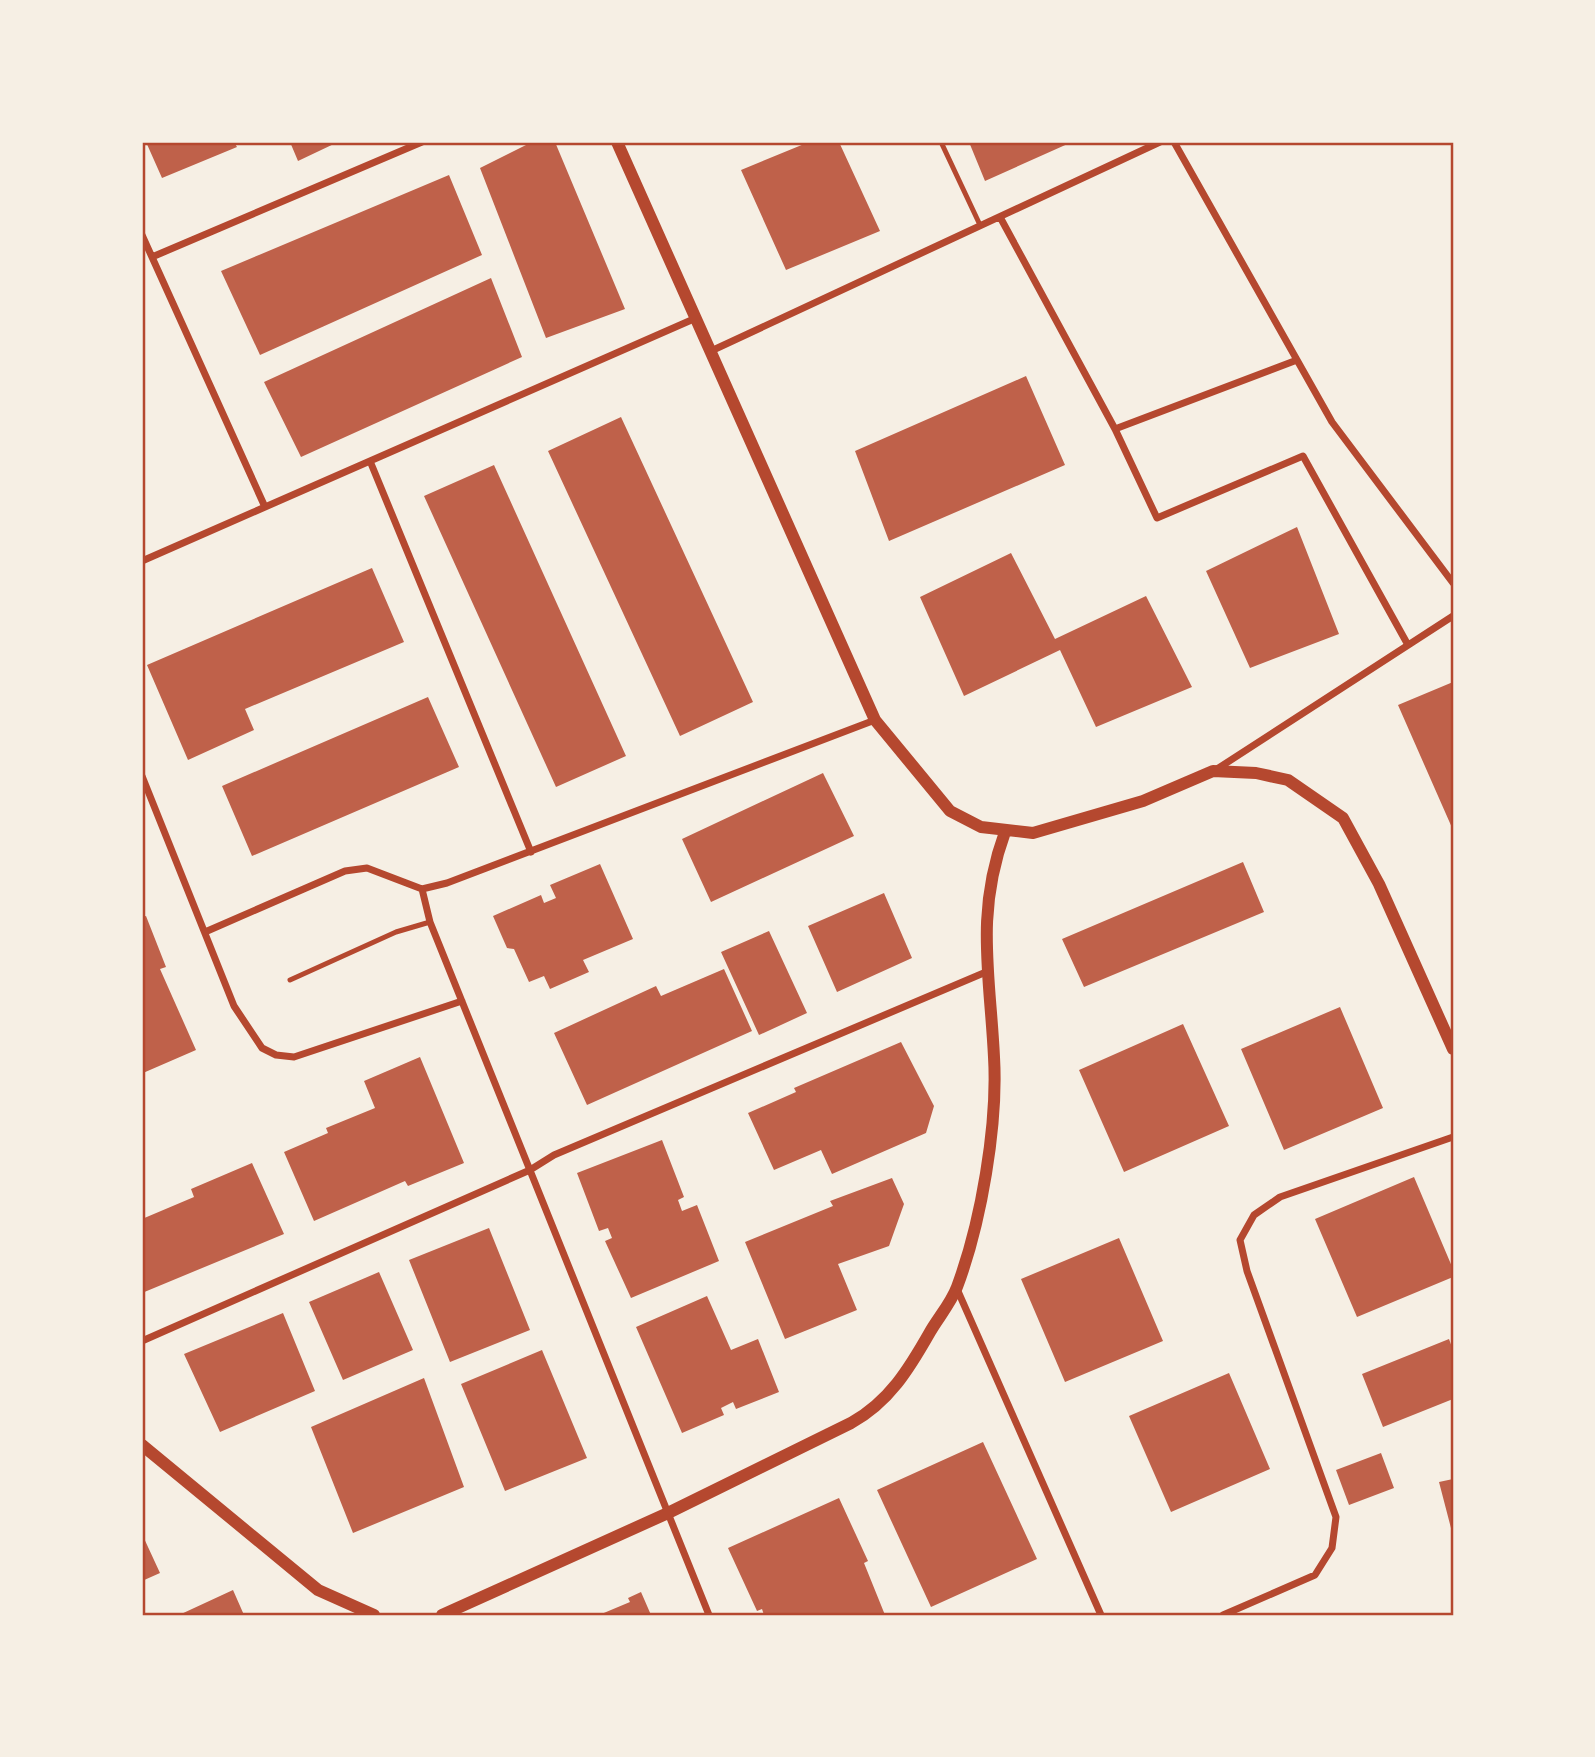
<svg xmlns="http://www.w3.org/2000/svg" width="1595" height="1757" font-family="Signika,sans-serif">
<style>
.building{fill:#bf614a}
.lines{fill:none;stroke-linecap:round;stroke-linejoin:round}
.service{stroke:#b5482f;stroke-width:5}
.minor{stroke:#b5482f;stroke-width:7}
.tertiary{stroke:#b5482f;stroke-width:12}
.neatline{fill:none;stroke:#b5482f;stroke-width:2.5}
</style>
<rect width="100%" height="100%" fill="#f6efe4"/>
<path class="building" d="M146,142H234L237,147L162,178Z
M290,142H338L298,161Z
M532,142H555L625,309L546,338L480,168Z
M809,142H839L880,231L786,270L741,170Z
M969,142H1072L985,181Z
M449,175L482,255L260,355L221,271Z
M491,278L522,357L301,457L264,382Z
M1026,376L1065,465L889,541L855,451Z
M621,417L753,702L680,736L548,451Z
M494,465L626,756L556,787L424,496Z
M1297,527L1339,634L1250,668L1206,571Z
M1011,553L1055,639L1146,596L1192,687L1096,727L1060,650L964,696L920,597Z
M372,568L404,642L245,709L254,730L188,760L147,665Z
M1453,682V830L1398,705Z
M428,697L459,767L252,856L222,786Z
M823,773L854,836L711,902L682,839Z
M1243,862L1264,912L1084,987L1062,939Z
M600,864L633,939L583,960L589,972L550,989L544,976L529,982L514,949L507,948L493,916L541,895L544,903L556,898L550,885Z
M884,893L912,958L837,992L808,926Z
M146,916L166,967L160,969L196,1050L143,1073L142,917Z
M769,931L807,1013L759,1035L721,952Z
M724,969L752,1031L587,1105L554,1033L656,986L661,996Z
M1340,1007L1383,1108L1284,1150L1241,1049Z
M1183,1024L1229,1126L1124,1172L1079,1070Z
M901,1042L934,1106L926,1133L832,1174L821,1150L774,1170L748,1113L796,1092L794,1088Z
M420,1057L464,1163L408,1186L405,1181L314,1221L284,1152L328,1133L326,1128L375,1108L364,1081Z
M662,1140L684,1197L678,1200L682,1211L697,1205L719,1261L631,1298L605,1241L612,1238L608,1228L599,1231L577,1173Z
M252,1163L284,1234L142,1293V1219L194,1197L191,1189Z
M1414,1177L1453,1269V1277L1357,1317L1315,1219Z
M892,1178L904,1204L889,1246L838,1264L857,1310L785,1339L745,1242L833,1206L830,1201Z
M489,1228L530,1330L450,1362L409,1260Z
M1119,1238L1163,1341L1065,1382L1021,1279Z
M379,1272L413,1350L343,1380L309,1302Z
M707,1296L731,1350L758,1339L779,1392L736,1409L733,1402L721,1408L724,1415L682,1433L636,1327Z
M283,1313L315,1391L220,1432L184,1354Z
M1449,1339L1453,1350V1399L1383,1427L1362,1374Z
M542,1350L587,1458L505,1491L461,1384Z
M1229,1373L1270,1469L1171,1512L1129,1416Z
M424,1378L464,1487L353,1533L311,1427Z
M983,1442L1037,1559L931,1607L877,1490Z
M1381,1453L1394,1488L1349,1505L1336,1470Z
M1453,1479V1532H1452L1439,1482Z
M839,1498L868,1561L864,1563L885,1615H764L762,1609L757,1611L728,1548Z
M142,1534L160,1573L142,1581Z
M233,1590L244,1615H179Z
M641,1592L651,1615H599L630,1602L628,1598Z"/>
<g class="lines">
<path class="service" d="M941,142L980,225
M290,980L396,932L430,922"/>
<path class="minor" d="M1174,142L1332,422L1453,583
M1000,217L1115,429L1297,360
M142,235L265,507
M152,257L422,142
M711,351L1160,142
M1115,429L1157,518L1303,456L1408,645
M370,461L531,852
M142,561L696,318
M1217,769L1453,616
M142,776L234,1006L262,1048L276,1055L294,1057L462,1001
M422,889L430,922L709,1615
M205,932L345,871L367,868L422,889L447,883L875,720
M957,1289L1101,1615
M142,1341L530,1170L554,1155L986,972
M1223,1615L1315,1575L1332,1548L1336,1517L1247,1271L1240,1240L1254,1215L1280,1197L1453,1137"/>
<path class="tertiary" d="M617,142L875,720L950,811L981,827L1033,833L1143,801L1213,771L1256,773L1288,780L1343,818L1379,884L1453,1049
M142,1445L318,1590L374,1615
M442,1615L668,1513L851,1423C889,1402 909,1369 930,1332C938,1318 951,1303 957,1287C981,1223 998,1125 994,1057C990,974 975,914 1005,832"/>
</g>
<rect width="1595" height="1757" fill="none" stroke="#f6efe4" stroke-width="287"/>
<rect x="144" y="144" width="1308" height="1470" class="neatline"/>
</svg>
